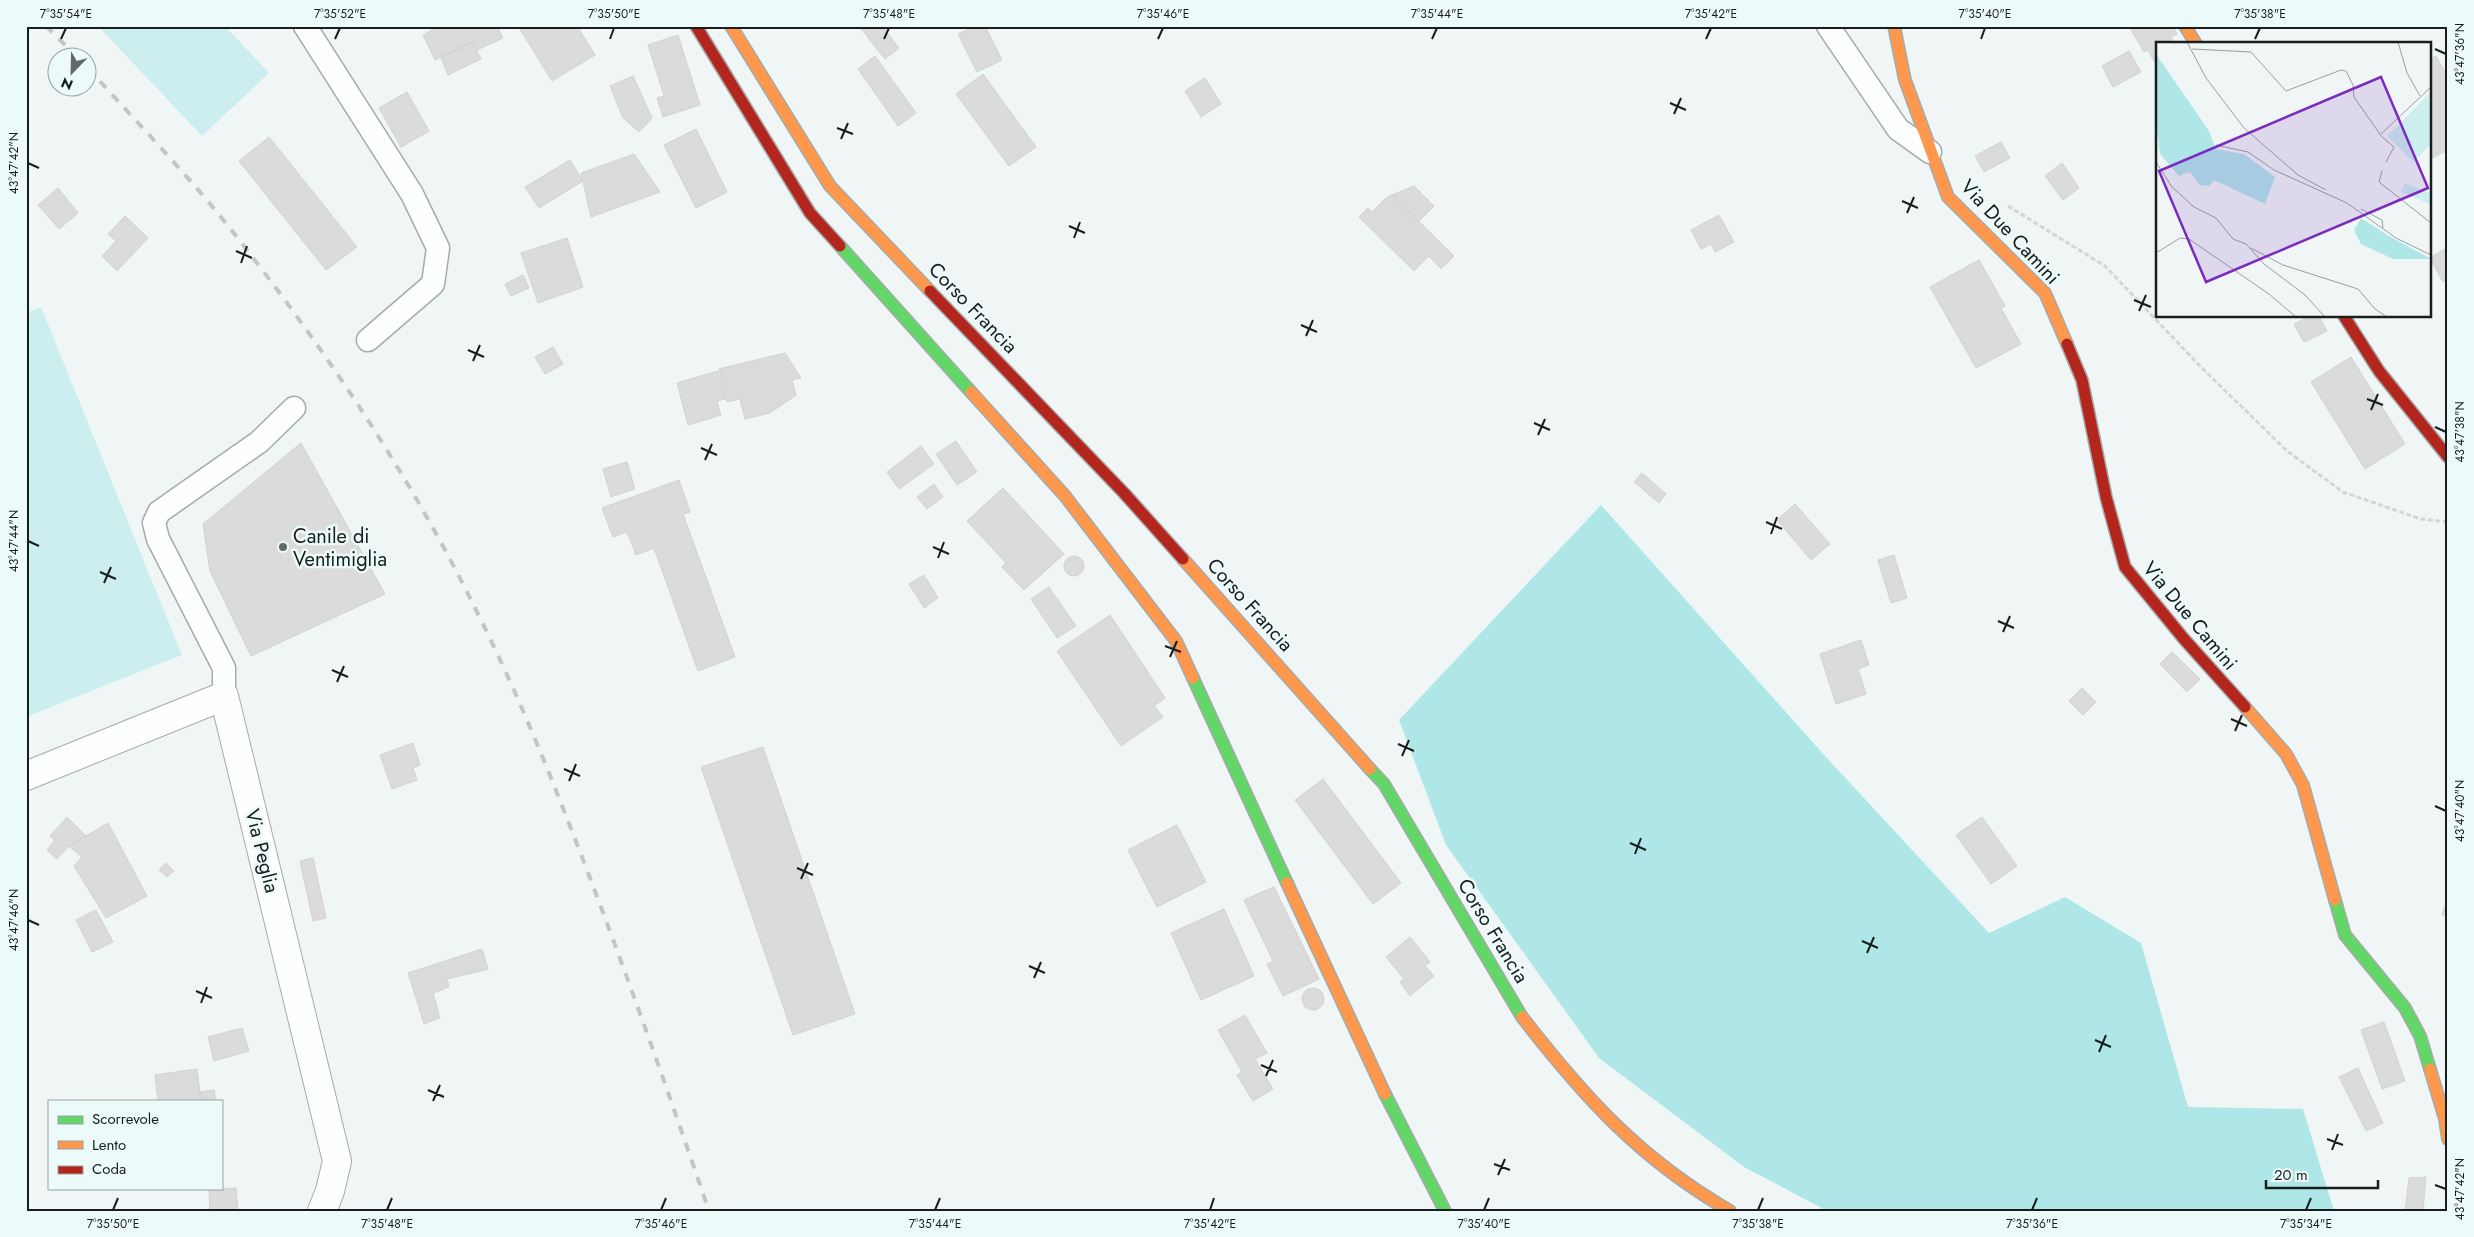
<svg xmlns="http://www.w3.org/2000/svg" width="2474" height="1237" font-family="Jost,sans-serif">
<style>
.green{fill:#cceeef}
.forest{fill:#afe7e8}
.building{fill:#dbdbdb;stroke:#d1d2d2}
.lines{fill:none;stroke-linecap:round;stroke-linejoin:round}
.lane-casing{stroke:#a5aaaa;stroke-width:25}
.street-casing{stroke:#a5aaaa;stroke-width:30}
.fast-casing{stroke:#a5aaaa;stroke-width:14}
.slow-casing{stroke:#a5aaaa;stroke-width:14}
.jam-casing{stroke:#a5aaaa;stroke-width:14}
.path{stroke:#d3d6d6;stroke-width:3;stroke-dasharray:5 2.5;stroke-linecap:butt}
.lane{stroke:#fdfefe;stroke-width:22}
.street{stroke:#fdfefe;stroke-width:28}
.fast{stroke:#63d668;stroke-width:11}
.slow{stroke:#ff974d;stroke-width:11}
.jam{stroke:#b3261e;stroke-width:11}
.rail{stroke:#c4c5c5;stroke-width:4;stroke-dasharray:9 9;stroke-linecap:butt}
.ticks{fill:none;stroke:#181d1d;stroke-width:2}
.poi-dot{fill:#646969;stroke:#ecfafa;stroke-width:2}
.labels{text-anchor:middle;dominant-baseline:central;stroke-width:5;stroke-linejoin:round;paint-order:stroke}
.street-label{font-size:20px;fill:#181d1d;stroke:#ecfafa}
.poi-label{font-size:20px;fill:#181d1d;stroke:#ecfafa;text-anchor:start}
.inset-road{fill:none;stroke:#9a9f9f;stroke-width:1}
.view{fill:#7b2cbf;fill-opacity:0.15;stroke:#7b2cbf;stroke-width:2.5}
.inset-edge{fill:none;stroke:#181d1d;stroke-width:2.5}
.neatline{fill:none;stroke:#181d1d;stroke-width:2}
.ticks-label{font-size:12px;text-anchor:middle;fill:#181d1d}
</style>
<rect width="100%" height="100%" fill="#f0f6f6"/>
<path class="green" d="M98,26H225L269,73L202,136Z
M41,307L182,655L26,717V313Z"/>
<path class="forest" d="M1601,505L1825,756L1989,933L2065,897L2141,943L2188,1107L2303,1109L2334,1211H1827L1744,1167L1599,1058L1446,845L1399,720Z"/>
<path class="building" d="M439,26H497L503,38L477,50L473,42L435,60L423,35Z
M518,26H577L595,55L552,81Z
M859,26H882L899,48L885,59Z
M975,26H985L1002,60L977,72L958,34Z
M2129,26H2172L2177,34L2171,37L2175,44H2158V59L2154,61L2148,50L2144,52Z
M678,35L700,105L663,117L657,98L664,96L648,45Z
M473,42L481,59L448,75L441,57Z
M2129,51L2141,72L2113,87L2102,66Z
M875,56L916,113L898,126L858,69Z
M2436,56L2448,77V150L2430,159V59Z
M983,74L1036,147L1009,166L956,94Z
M633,76L652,118L639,132L623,118L610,86Z
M1205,78L1221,104L1201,117L1185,91Z
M407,92L429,131L401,147L379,108Z
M696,129L727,192L696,208L664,145Z
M269,137L357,247L326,270L239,161Z
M2001,142L2010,158L1984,172L1975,156Z
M634,154L660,192L591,217L581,173Z
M570,160L583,181L539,208L525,187Z
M2062,163L2079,188L2063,200L2045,176Z
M1414,186L1434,206L1419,221L1392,195Z
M58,188L78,213L59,229L38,205Z
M1392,195L1454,256L1441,269L1429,256L1414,271L1359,217L1368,208L1372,212L1386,198Z
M1719,215L1734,242L1715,252L1711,244L1701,249L1691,230Z
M125,216L148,238L117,271L102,256L116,241L108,234Z
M567,238L583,287L538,303L521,253Z
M2448,247V279L2443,282L2430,258Z
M1979,260L2005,306L2001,308L2021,344L1976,368L1930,287Z
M523,275L529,288L511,296L505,284Z
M2310,316H2319L2327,331L2304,342L2294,324Z
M553,347L563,364L545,374L535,357Z
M785,353L801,378L792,380L796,395L770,413L745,419L740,399L727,402L719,369Z
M2351,357L2405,444L2365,469L2311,382Z
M718,371L725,399L717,401L721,415L688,425L677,383Z
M956,441L977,472L957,485L936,454Z
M301,443L385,594L251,656L210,571L203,524Z
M921,446L934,464L899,489L887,472Z
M627,462L635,489L611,497L603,469Z
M1642,473L1666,494L1659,503L1634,482Z
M679,480L690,512L683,514L735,657L698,671L654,548L636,555L627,532L613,537L602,508Z
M934,484L943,497L927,509L917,497Z
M1003,488L1064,554L1024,590L1002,567L1006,563L967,521Z
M1795,504L1830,544L1811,560L1777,520Z
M1894,555L1907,598L1891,603L1878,560Z
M1064 566a10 10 0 1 1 20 0a10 10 0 1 1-20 0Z
M924,575L938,598L924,608L909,584Z
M1049,587L1076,626L1057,638L1031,599Z
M1110,615L1165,698L1154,706L1163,717L1121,746L1057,651Z
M1861,640L1869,665L1858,669L1866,694L1836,704L1820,654Z
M2172,652L2200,679L2187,692L2160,664Z
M2082,688L2096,702L2083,715L2069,701Z
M413,743L420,765L413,768L417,780L392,789L380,755Z
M763,747L855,1014L793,1035L701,767Z
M1323,779L1401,883L1373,904L1295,800Z
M67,817L86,836L69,846L57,859L47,850L55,840L50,836Z
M1982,817L2017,866L1991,884L1956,835Z
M108,823L147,896L106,918L74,866L82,857L69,846Z
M1177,825L1206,882L1157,907L1128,850Z
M313,858L326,918L313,921L300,861Z
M166,863L174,871L167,877L159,870Z
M1274,887L1319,979L1283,996L1267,964L1273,961L1244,900Z
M2448,896V917L2442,915Z
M1224,909L1254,976L1201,1000L1171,933Z
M96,910L113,942L92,952L76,920Z
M1410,937L1430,962L1425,966L1434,976L1410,996L1400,982L1404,979L1386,957Z
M482,949L488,969L447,979L449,987L433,993L440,1018L424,1024L408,973Z
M1302 999a11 11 0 1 1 22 0a11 11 0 1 1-22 0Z
M1245,1015L1267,1053L1255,1059L1273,1089L1253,1101L1237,1075L1242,1072L1218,1030Z
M2384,1022L2405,1081L2382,1089L2361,1030Z
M242,1028L249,1051L214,1061L208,1037Z
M2358,1068L2383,1123L2366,1131L2339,1077Z
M197,1069L201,1101H158L155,1075Z
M214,1090L216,1101H201L200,1092Z
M2426,1177L2423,1211H2405L2409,1178Z
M236,1188L238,1211H210L209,1190Z"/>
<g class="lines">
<g class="lane-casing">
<path id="lane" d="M305,26L412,194L438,248L433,284L368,340
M1828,26L1898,129L1930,152
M224,696V668L158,539L154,523L159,512L259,442L294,408"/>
</g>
<g class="street-casing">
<path id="street" d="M26,776L224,696L337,1161L330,1191L322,1211"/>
</g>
<g class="fast-casing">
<path id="fast" d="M840,246L971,392
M1193,678L1287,883
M1370,769L1384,784L1522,1017
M2335,900L2345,935L2405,1008L2420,1036L2430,1069
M1385,1094L1445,1211"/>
</g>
<g class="slow-casing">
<path id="slow" d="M731,26L830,186L930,291
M1894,26L1905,80L1948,197L2045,293L2067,344
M2185,26L2196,44
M971,392L1065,496L1176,641L1193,678
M1183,559L1370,769
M2245,707L2286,754L2303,785L2335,900
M1287,883L1385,1094
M1522,1017C1585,1098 1640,1159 1730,1211
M2430,1069L2445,1119L2448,1139"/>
</g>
<g class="jam-casing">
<path id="jam" d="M696,26L810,213L840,246
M930,291L1124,493L1183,559
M2344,316L2379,371L2448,457
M2067,344L2082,380L2106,497L2125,567L2184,639L2245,707"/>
</g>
<path class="path" d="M2008,206L2105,266L2201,367L2287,451L2343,492L2421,519L2448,522"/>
<use href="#lane" class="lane"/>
<use href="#street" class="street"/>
<use href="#fast" class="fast"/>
<use href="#slow" class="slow"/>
<use href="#jam" class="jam"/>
<path class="rail" d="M46,26L78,58
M88,68C139,125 193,180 240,241C329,355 411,478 475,608C514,685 546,764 577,844C624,966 667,1088 709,1211"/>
</g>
<path class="ticks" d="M61,39L66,28M335,39L340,28M610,39L614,28M884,39L889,28M1158,39L1163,28M1432,39L1437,28M1706,39L1711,28M1981,39L1985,28M2255,39L2260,28M2435,49L2446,54M1670,103L1686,110M1674,114L1681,98M837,128L853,134M841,139L848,123M28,163L39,168M1902,201L1918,208M1907,213L1914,197M1069,226L1085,233M1074,238L1080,222M236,251L252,258M241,263L247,246M2134,300L2151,307M2139,311L2146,295M1301,325L1317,332M1306,336L1313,320M468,350L484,357M473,361L480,345M2367,399L2383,405M2371,410L2378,394M1534,423L1550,430M2435,427L2446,432M1538,435L1545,419M701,448L717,455M705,460L712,444M1766,522L1782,529M1771,534L1777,517M28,541L39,546M933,547L949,554M938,558L944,542M100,572L116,579M104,583L111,567M1998,621L2014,628M2003,632L2010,616M1165,646L1181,652M1170,657L1177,641M332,670L348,677M337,682L344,666M2231,719L2247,726M2235,731L2242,715M1398,744L1414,751M1402,756L1409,740M564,769L580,776M569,781L576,764M2435,806L2446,811M1630,843L1646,850M1635,854L1641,838M797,868L813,875M801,879L808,863M28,920L39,925M1862,941L1878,948M1867,953L1874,937M1029,966L1045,973M1034,978L1041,962M196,991L212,998M201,1003L207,987M2095,1040L2111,1047M2099,1052L2106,1035M1261,1065L1277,1072M1266,1076L1273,1060M428,1090L444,1097M433,1101L440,1085M2327,1139L2343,1145M2332,1150L2338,1134M1494,1164L1510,1170M1498,1175L1505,1159M2435,1185L2446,1189M113,1210L118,1198M387,1210L392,1198M661,1210L666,1198M935,1210L940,1198M1210,1210L1214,1198M1484,1210L1489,1198M1758,1210L1763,1198M2032,1210L2037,1198M2306,1210L2311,1198"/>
<circle class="poi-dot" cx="283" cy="547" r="5"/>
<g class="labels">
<g class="street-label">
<text transform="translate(2010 232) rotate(47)">Via Due Camini</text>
<text transform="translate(973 308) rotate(46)">Corso Francia</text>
<text transform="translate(1250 605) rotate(48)">Corso Francia</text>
<text transform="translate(2190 616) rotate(50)">Via Due Camini</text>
<text transform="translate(262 851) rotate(76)">Via Peglia</text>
<text transform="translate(1493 931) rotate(59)">Corso Francia</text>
</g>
<g class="poi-label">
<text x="293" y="536">Canile di<tspan x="293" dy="23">Ventimiglia</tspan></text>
</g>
</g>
<g transform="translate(2156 42)">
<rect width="275" height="275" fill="#f0f6f6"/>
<path d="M273,52L275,102L257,120L231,94ZM249,141L275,152V162L265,159L267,151L264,158L245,150Z" fill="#cceeef"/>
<path d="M0,12L53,89L60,107L88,112L119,135L109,162L58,138L53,144L44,143L34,130L23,134L4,112L0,79ZM205,176L233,194L275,217H237L205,202L198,188Z" fill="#afe7e8"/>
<path class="inset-road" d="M31,0L50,36L88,86L142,133L170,148M242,0L251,31L264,54M36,7L95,10L130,49L185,28L190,29L197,43L198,55L226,95L238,105L230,120M225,92L275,45M60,103L92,110L118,128L191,161L240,196L275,213M0,120L16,145L38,165L60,176L77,197L90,202L108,222L149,253L169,275M226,129L223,140L275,181M205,167L226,178L227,186M95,206L127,223L202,247L219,267L231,275M0,211L24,196L33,197L113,252L140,275"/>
<path class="view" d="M225,35L272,146L50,240L3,129Z"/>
<rect width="275" height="275" class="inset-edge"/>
</g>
<rect width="2474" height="1237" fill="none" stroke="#ecfafa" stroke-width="55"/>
<rect x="48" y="1100" width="175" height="90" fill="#ecfafa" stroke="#97a2a2"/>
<rect x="58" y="1116" width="25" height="8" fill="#63d668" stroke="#97a2a2"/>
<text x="92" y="1124" font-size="15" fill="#181d1d">Scorrevole</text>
<rect x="58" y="1141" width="25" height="8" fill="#ff974d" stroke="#97a2a2"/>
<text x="92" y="1150" font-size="15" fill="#181d1d">Lento</text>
<rect x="58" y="1166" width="25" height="8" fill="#b3261e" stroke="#97a2a2"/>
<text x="92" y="1174" font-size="15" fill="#181d1d">Coda</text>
<g transform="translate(72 72) rotate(203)"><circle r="24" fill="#ecfafa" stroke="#97a2a2"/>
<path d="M0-4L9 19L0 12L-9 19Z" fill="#646969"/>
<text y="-8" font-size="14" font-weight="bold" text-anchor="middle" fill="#181d1d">N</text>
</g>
<path d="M2266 1180v8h112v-8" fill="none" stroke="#181d1d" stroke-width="2.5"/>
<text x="2274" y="1180" font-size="15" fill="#181d1d" stroke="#ecfafa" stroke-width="4" paint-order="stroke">20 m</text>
<rect x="28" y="28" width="2418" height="1182" class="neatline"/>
<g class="ticks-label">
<text x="66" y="18">7°35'54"E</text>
<text x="340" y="18">7°35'52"E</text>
<text x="614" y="18">7°35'50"E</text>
<text x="889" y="18">7°35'48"E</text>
<text x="1163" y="18">7°35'46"E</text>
<text x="1437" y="18">7°35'44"E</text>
<text x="1711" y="18">7°35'42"E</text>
<text x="1985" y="18">7°35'40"E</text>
<text x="2260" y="18">7°35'38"E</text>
<text transform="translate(2460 54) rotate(-90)" y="4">43°47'36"N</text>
<text transform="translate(14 163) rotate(-90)" y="4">43°47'42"N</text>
<text transform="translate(2460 432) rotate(-90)" y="4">43°47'38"N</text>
<text transform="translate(14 541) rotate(-90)" y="4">43°47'44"N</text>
<text transform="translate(2460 811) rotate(-90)" y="4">43°47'40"N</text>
<text transform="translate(14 920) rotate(-90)" y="4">43°47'46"N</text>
<text transform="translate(2460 1189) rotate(-90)" y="4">43°47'42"N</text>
<text x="113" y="1228">7°35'50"E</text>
<text x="387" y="1228">7°35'48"E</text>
<text x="661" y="1228">7°35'46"E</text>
<text x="935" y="1228">7°35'44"E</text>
<text x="1210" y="1228">7°35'42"E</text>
<text x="1484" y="1228">7°35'40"E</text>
<text x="1758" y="1228">7°35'38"E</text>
<text x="2032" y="1228">7°35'36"E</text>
<text x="2306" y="1228">7°35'34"E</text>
</g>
</svg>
